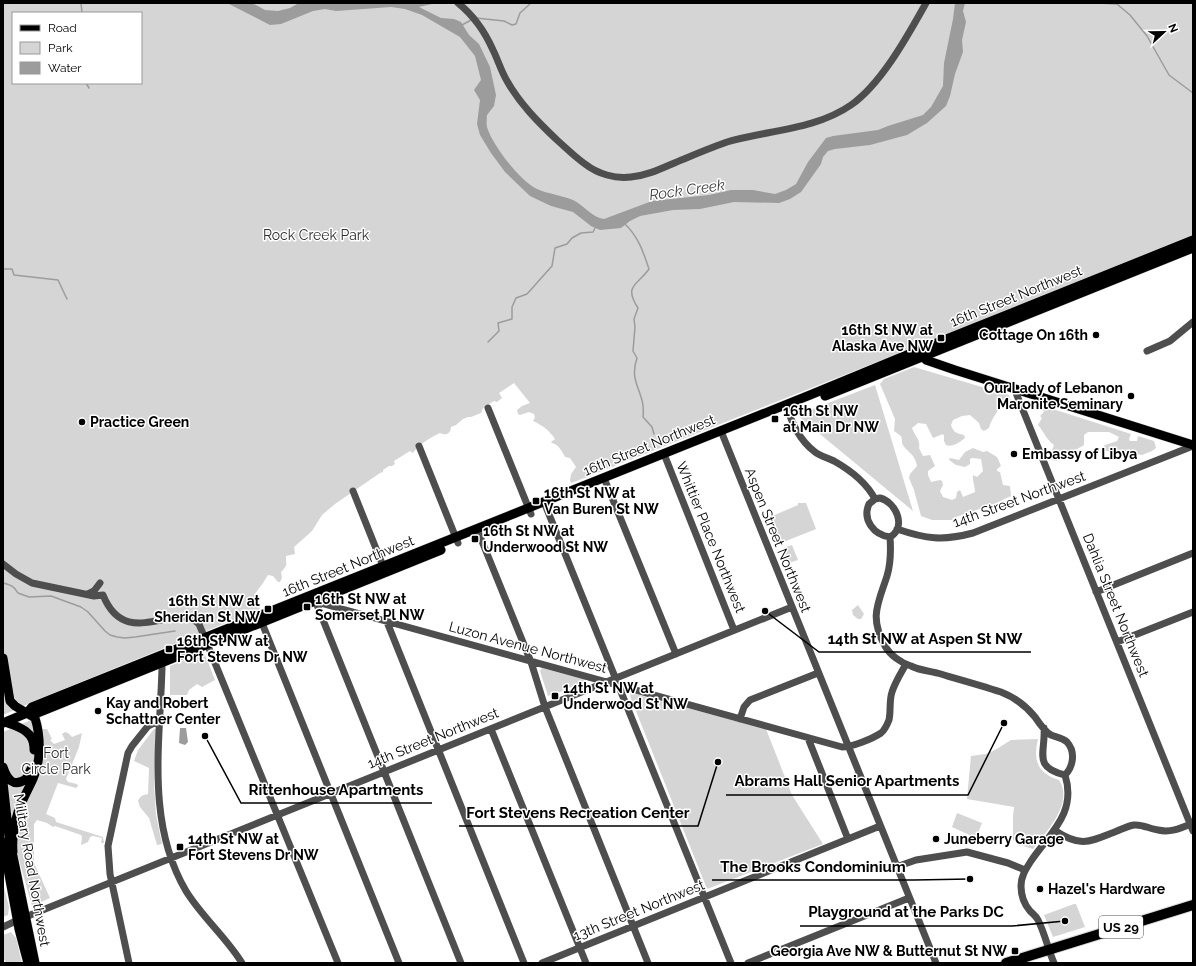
<svg xmlns="http://www.w3.org/2000/svg" width="1196" height="966" font-family="Raleway,sans-serif">
<style>
.green{fill:#d5d5d5;fill-rule:evenodd}
.water{fill:#9c9c9c}
.lines{fill:none;stroke-linecap:round;stroke-linejoin:round}
.stream{stroke:#9c9c9c;stroke-width:1.5}
.major-casing{stroke:#dbdbdb;stroke-width:10}
.highway-casing{stroke:#dbdbdb;stroke-width:12}
.minor{stroke:#4e4e4e;stroke-width:7}
.major{stroke:#000;stroke-width:9}
.highway{stroke:#000;stroke-width:10}
.poi-dot{fill:#000;stroke:#fff;stroke-width:1.5}
.labels{text-anchor:middle;dominant-baseline:central;stroke-width:3;stroke-linejoin:round;paint-order:stroke}
.shield{fill:#fff;stroke:#4c4c4c;stroke-width:1}
.shield-label{font-size:13px;font-weight:bold;fill:#000}
.park-label{font-size:14px;fill:#2c2c2c;stroke:#fff}
.street-label{font-size:14px;fill:#000;stroke:#fff}
.poi-label{font-size:14px;font-weight:bold;fill:#000;stroke:#fff;text-anchor:start}
.water-label{font-size:15px;font-style:italic;fill:#3d3d3d;stroke:#fff}
.leader{fill:none;stroke:#000;stroke-width:1.5}
.callout-dot{fill:#000;stroke:#fff;stroke-width:1.5}
.callout-label{font-size:15px;text-anchor:middle;font-weight:bold;fill:#000;stroke:#fff;stroke-width:3;stroke-linejoin:round;paint-order:stroke}
</style>
<rect width="100%" height="100%" fill="#fff"/>
<path class="green" d="M3,3H1193V237L574,482L571,483L570,480L571,474L576,467L570,458L565,457C562,451 558,444 552,443L551,442L555,439C550,431 542,425 533,421L535,417L534,414L529,412L520,415L518,414L517,410L522,406L530,403L514,383L499,393L502,398L497,402L494,401L483,408L481,413L471,417H468L463,419L456,425L451,427C451,434 445,436 440,433C431,437 418,445 413,453L410,451L394,461L395,464L392,466H389L383,470V472L380,473L335,504L322,515L312,531L294,547L295,554L286,556C286,565 288,565 281,572L282,578L280,582H278L273,576L268,575L263,583L254,595L260,609L44,697L3,715ZM13,13H141V83H13Z
M914,367L1009,395L1012,403L1005,404L1003,403L1000,405C997,414 991,419 989,428L984,431L981,429L979,423L970,415L962,416L953,420L951,425C954,433 956,433 964,435L965,438C960,442 952,448 946,445L944,441V436L943,434L933,438L926,424L918,423L912,428C914,435 921,440 919,448L923,456L930,455L935,466L928,471V475L931,482L940,480L942,481L943,485L940,491L943,497L952,500L956,498L957,492L960,490L963,497L975,492C975,486 972,480 973,475L977,477L983,471L981,459L972,458L970,459V464L965,467L956,465L949,460L950,458L959,460L965,452L973,448L983,452L987,451L997,457L1001,466L997,469V471L1000,472L1003,485L1010,486L1011,496L994,504L953,518L952,520H932L921,516L914,490L909,478L910,474L917,466C915,453 905,451 902,443C902,441 902,438 901,436L894,431L895,419L880,384L884,379Z
M875,385L913,511L797,415Z
M1037,404L1131,434L1129,439L1130,441H1137L1138,436L1154,441L1156,448L1152,451L1142,455L1117,450L1111,451H1103L1102,448L1105,445L1117,441L1119,437L1109,432H1088L1084,435V445L1072,452L1062,454L1057,461L1051,460V453L1054,445C1046,439 1044,432 1038,425L1042,418L1040,416L1044,412L1043,410L1037,406Z
M798,503H806L816,529L781,543L770,517L798,505Z
M792,545L798,560L789,563L783,548Z
M858,605L864,614L861,619H858L853,615L852,610Z
M204,652L215,680L202,687L197,684L189,690L187,695H170V666Z
M542,668L586,680L563,691L548,696L540,671Z
M631,693L766,729L792,795L823,844L707,889L630,696Z
M31,720L36,732L35,765L12,830L3,752V732Z
M42,729H47L52,739L50,740L54,744L65,740L62,734L65,732L68,733L72,737L82,733L79,747L66,779L68,782L77,784L78,786L76,788L58,783L46,814L55,818L56,822L103,837L104,843H101L102,838L93,836L90,837L88,842L81,845L82,837L81,835L55,826L53,827L47,823L37,820L34,824V863L50,898L32,906L17,853L16,831L41,750L44,749Z
M154,729H156L154,784L156,815L162,844L157,845L149,818L140,807L138,801C140,796 143,795 148,794L149,768L134,761L138,750Z
M1038,739C1033,760 1037,773 1059,780C1074,803 1047,831 1033,849L1020,845L1013,840V816L1014,807L967,799L971,756L986,754L995,750L1011,740Z
M957,813L982,823L976,838L952,827Z
M3,883L9,907L8,915L3,917Z
M1074,904H1076L1085,927L1053,937L1044,915Z
M11,932L16,938L22,963H6L3,957V935Z"/>
<path class="water" d="M227,3H252L265,10L278,11L290,8L299,3H436L419,7L441,18L454,19L461,22L469,35L479,44L490,67L496,95L494,106L487,115C487,119 486,123 487,127C492,145 521,182 537,189C548,194 561,195 573,200C584,205 592,218 604,219L652,201L709,195L731,190H753L775,194L786,190L796,184L808,162L826,138L833,136L878,130L888,126L923,115L931,107L943,86L944,63L953,19L955,3H965L963,11L966,22L962,40L963,52L955,74L950,96L946,106L927,123L907,135L870,145L835,149L828,151L823,157L821,164L801,192L790,199L779,203L734,202L700,209L673,210L640,216L630,221L621,228L600,230L591,226L573,212L551,206L530,196L505,172L491,153L480,135L477,124L480,100L474,90L481,80L475,56L460,37L422,15L405,9L391,7L336,11L325,9L313,11L281,24L270,25Z
M180,728H186L188,742L185,745L179,743Z"/>
<g class="lines">
<path class="stream" d="M81,3L82,13
M1098,3L1117,4L1130,15L1147,36L1169,75L1193,93
M476,18L504,21L512,25L516,24L520,13L531,3
M462,25L471,20
M86,83L89,88
M624,223C638,236 643,251 649,269C638,285 623,285 638,308L634,319L635,327L633,351L637,358C628,384 646,391 643,417L652,427L654,434
M3,269H12L14,275L58,280L67,299
M488,342L499,331L498,323L512,319V307L516,298L527,294L552,266L555,248L567,244L572,238L581,233L593,232L596,226
M3,583C11,585 14,586 18,593L29,597L51,596L81,607L88,612L105,631L110,635L117,637L125,638L135,637L175,631"/>
<g class="major-casing">
<path id="major" d="M921,353L926,360L955,370L1193,445
M825,396L1193,248
M3,658L10,701L15,706L35,718C41,737 41,761 33,779C28,790 22,800 18,812C14,825 12,839 13,852
M27,713L35,714L441,550
M5,722C20,727 35,732 34,750
M3,723L27,713L32,707L810,395L919,350L1193,240
M3,767C7,779 13,788 26,779L31,769
M3,782L9,837L35,963
M3,842L19,929L28,963"/>
</g>
<g class="highway-casing">
<path id="highway" d="M1006,963L1193,905"/>
</g>
<path class="minor" d="M458,3C473,15 485,32 493,50C498,60 501,71 507,81C520,104 538,122 557,140C566,148 575,157 585,164C598,174 615,179 631,177C651,175 666,166 684,159C698,153 713,147 727,142C768,130 815,130 851,105C882,83 908,35 926,3
M1147,351L1170,341L1193,322
M1014,388L1193,831
M786,405C792,423 799,440 815,452C820,456 828,458 834,461C850,470 866,482 875,499
M488,408L531,514
M721,431L936,963
M419,446L458,543
M664,454L734,630
M604,478L676,654
M353,491L385,571
M880,498C896,502 907,527 890,537C874,535 862,520 869,504L875,499Z
M544,502L731,963
M477,529L531,662L545,707L648,963
M897,529C926,539 943,541 973,533L1193,446
M890,537C891,551 891,563 887,576C878,604 869,617 885,646C890,655 901,663 911,666C919,670 928,671 937,673C958,679 980,685 1001,692C1014,697 1026,706 1035,717C1039,723 1045,732 1051,735C1056,737 1063,738 1067,742C1076,752 1073,767 1065,775
M3,564L16,574L32,583L94,596L103,595C126,652 175,600 199,624L338,963
M1096,592L1193,553
M88,594L94,591L100,583
M318,597L319,600L317,605L461,963
M319,600L324,604L842,747C852,747 872,739 881,733C885,730 887,725 889,720C891,711 889,701 892,692C895,682 901,673 906,664
M260,618L399,963
M387,622L524,963
M1117,642L1193,612
M161,660L162,668C160,743 146,823 186,891C202,917 226,937 242,963
M740,719L744,707L750,700L818,673
M1044,728C1046,752 1032,767 1065,775
M491,729L586,963
M808,738L848,839
M1054,830C1081,848 1089,842 1117,831C1122,829 1128,826 1134,825C1142,824 1150,829 1158,830C1171,833 1181,828 1193,823
M896,867L916,860L967,852L1008,863L1025,870
M3,927L18,920L792,607
M129,963L110,874L108,846L128,753L132,746L148,726L160,720
M542,963L880,826
M748,963L909,898
M1054,963C1048,949 1045,934 1038,920C1036,916 1033,914 1030,911C1024,904 1021,895 1021,886C1021,876 1026,869 1031,861C1050,833 1077,813 1065,775"/>
<use href="#major" class="major"/>
<use href="#highway" class="highway"/>
</g>
<g class="poi-dot">
<circle cx="1096" cy="335" r="4"/>
<rect x="937" y="334" width="8" height="8" rx="2"/>
<circle cx="1131" cy="396" r="4"/>
<rect x="771" y="415" width="8" height="8" rx="2"/>
<circle cx="82" cy="422" r="4"/>
<circle cx="1014" cy="454" r="4"/>
<rect x="532" y="497" width="8" height="8" rx="2"/>
<rect x="471" y="535" width="8" height="8" rx="2"/>
<rect x="303" y="603" width="8" height="8" rx="2"/>
<rect x="264" y="605" width="8" height="8" rx="2"/>
<rect x="165" y="645" width="8" height="8" rx="2"/>
<rect x="551" y="692" width="8" height="8" rx="2"/>
<circle cx="98" cy="711" r="4"/>
<circle cx="936" cy="839" r="4"/>
<rect x="176" y="843" width="8" height="8" rx="2"/>
<circle cx="1040" cy="889" r="4"/>
<rect x="1011" y="947" width="8" height="8" rx="2"/>
</g>
<g class="labels">
<rect class="shield" x="1099" y="916" width="44" height="22" rx="3"/>
<g class="shield-label">
<text x="1121" y="927">US 29</text>
</g>
<g class="park-label">
<text x="316" y="235">Rock Creek Park</text>
<text x="56" y="753">Fort<tspan x="56" dy="16">Circle Park</tspan></text>
</g>
<g class="street-label">
<text transform="translate(1016 296) rotate(-22)">16th Street Northwest</text>
<text transform="translate(649 445) rotate(-22)">16th Street Northwest</text>
<text transform="translate(1019 499) rotate(-20)">14th Street Northwest</text>
<text transform="translate(711 537) rotate(68)">Whittier Place Northwest</text>
<text transform="translate(778 540) rotate(68)">Aspen Street Northwest</text>
<text transform="translate(348 566) rotate(-22)">16th Street Northwest</text>
<text transform="translate(1116 605) rotate(68)">Dahlia Street Northwest</text>
<text transform="translate(528 647) rotate(15)">Luzon Avenue Northwest</text>
<text transform="translate(433 738) rotate(-22)">14th Street Northwest</text>
<text transform="translate(32 870) rotate(80)">Military Road Northwest</text>
<text transform="translate(639 910) rotate(-22)">13th Street Northwest</text>
</g>
<g class="poi-label">
<text x="933" y="330" text-anchor="end">16th St NW at<tspan x="933" dy="16">Alaska Ave NW</tspan></text>
<text x="1088" y="335" text-anchor="end">Cottage On 16th</text>
<text x="1123" y="388" text-anchor="end">Our Lady of Lebanon<tspan x="1123" dy="16">Maronite Seminary</tspan></text>
<text x="783" y="411">16th St NW<tspan x="783" dy="16">at Main Dr NW</tspan></text>
<text x="90" y="422">Practice Green</text>
<text x="1022" y="454">Embassy of Libya</text>
<text x="544" y="493">16th St NW at<tspan x="544" dy="16">Van Buren St NW</tspan></text>
<text x="483" y="531">16th St NW at<tspan x="483" dy="16">Underwood St NW</tspan></text>
<text x="315" y="599">16th St NW at<tspan x="315" dy="16">Somerset Pl NW</tspan></text>
<text x="260" y="601" text-anchor="end">16th St NW at<tspan x="260" dy="16">Sheridan St NW</tspan></text>
<text x="177" y="641">16th St NW at<tspan x="177" dy="16">Fort Stevens Dr NW</tspan></text>
<text x="563" y="688">14th St NW at<tspan x="563" dy="16">Underwood St NW</tspan></text>
<text x="106" y="703">Kay and Robert<tspan x="106" dy="16">Schattner Center</tspan></text>
<text x="188" y="839">14th St NW at<tspan x="188" dy="16">Fort Stevens Dr NW</tspan></text>
<text x="944" y="839">Juneberry Garage</text>
<text x="1048" y="889">Hazel's Hardware</text>
<text x="1007" y="951" text-anchor="end">Georgia Ave NW &amp; Butternut St NW</text>
</g>
<g class="water-label">
<text transform="translate(687 190) rotate(-8)">Rock Creek</text>
</g>
</g>
<path class="leader" d="M765 611L819 652H1031M1004 723L968 795H726M205 736L241 803H432M718 762L698 826H459M970 879L914 880H712M1065 921L1012 926H800"/>
<g class="callout-dot">
<circle cx="765" cy="611" r="4"/>
<circle cx="1004" cy="723" r="4"/>
<circle cx="205" cy="736" r="4"/>
<circle cx="718" cy="762" r="4"/>
<circle cx="970" cy="879" r="4"/>
<circle cx="1065" cy="921" r="4"/>
</g>
<g class="callout-label">
<text x="925" y="644">14th St NW at Aspen St NW</text>
<text x="847" y="786">Abrams Hall Senior Apartments</text>
<text x="336" y="795">Rittenhouse Apartments</text>
<text x="578" y="818">Fort Stevens Recreation Center</text>
<text x="813" y="872">The Brooks Condominium</text>
<text x="906" y="917">Playground at the Parks DC</text>
</g>
<rect width="1196" height="966" fill="none" stroke="#000000" stroke-width="8"/>
<rect x="12" y="12" width="130" height="72" fill="#ffffff" stroke="#999999"/>
<rect x="20" y="25" width="20" height="6" fill="#000000" stroke="#999999"/>
<text x="48" y="32" font-size="12" fill="#000000">Road</text>
<rect x="20" y="42" width="20" height="12" fill="#d5d5d5" stroke="#999999"/>
<text x="48" y="52" font-size="12" fill="#000000">Park</text>
<rect x="20" y="62" width="20" height="12" fill="#9c9c9c" stroke="#999999"/>
<text x="48" y="72" font-size="12" fill="#000000">Water</text>
<g transform="translate(1164 32) rotate(68)" stroke="#ffffff" stroke-width="3" paint-order="stroke">
<path d="M0-3L7 15L0 10L-7 15Z" fill="#000000"/>
<text y="-6" font-size="11" font-weight="bold" text-anchor="middle" fill="#000000">N</text>
</g>
</svg>
